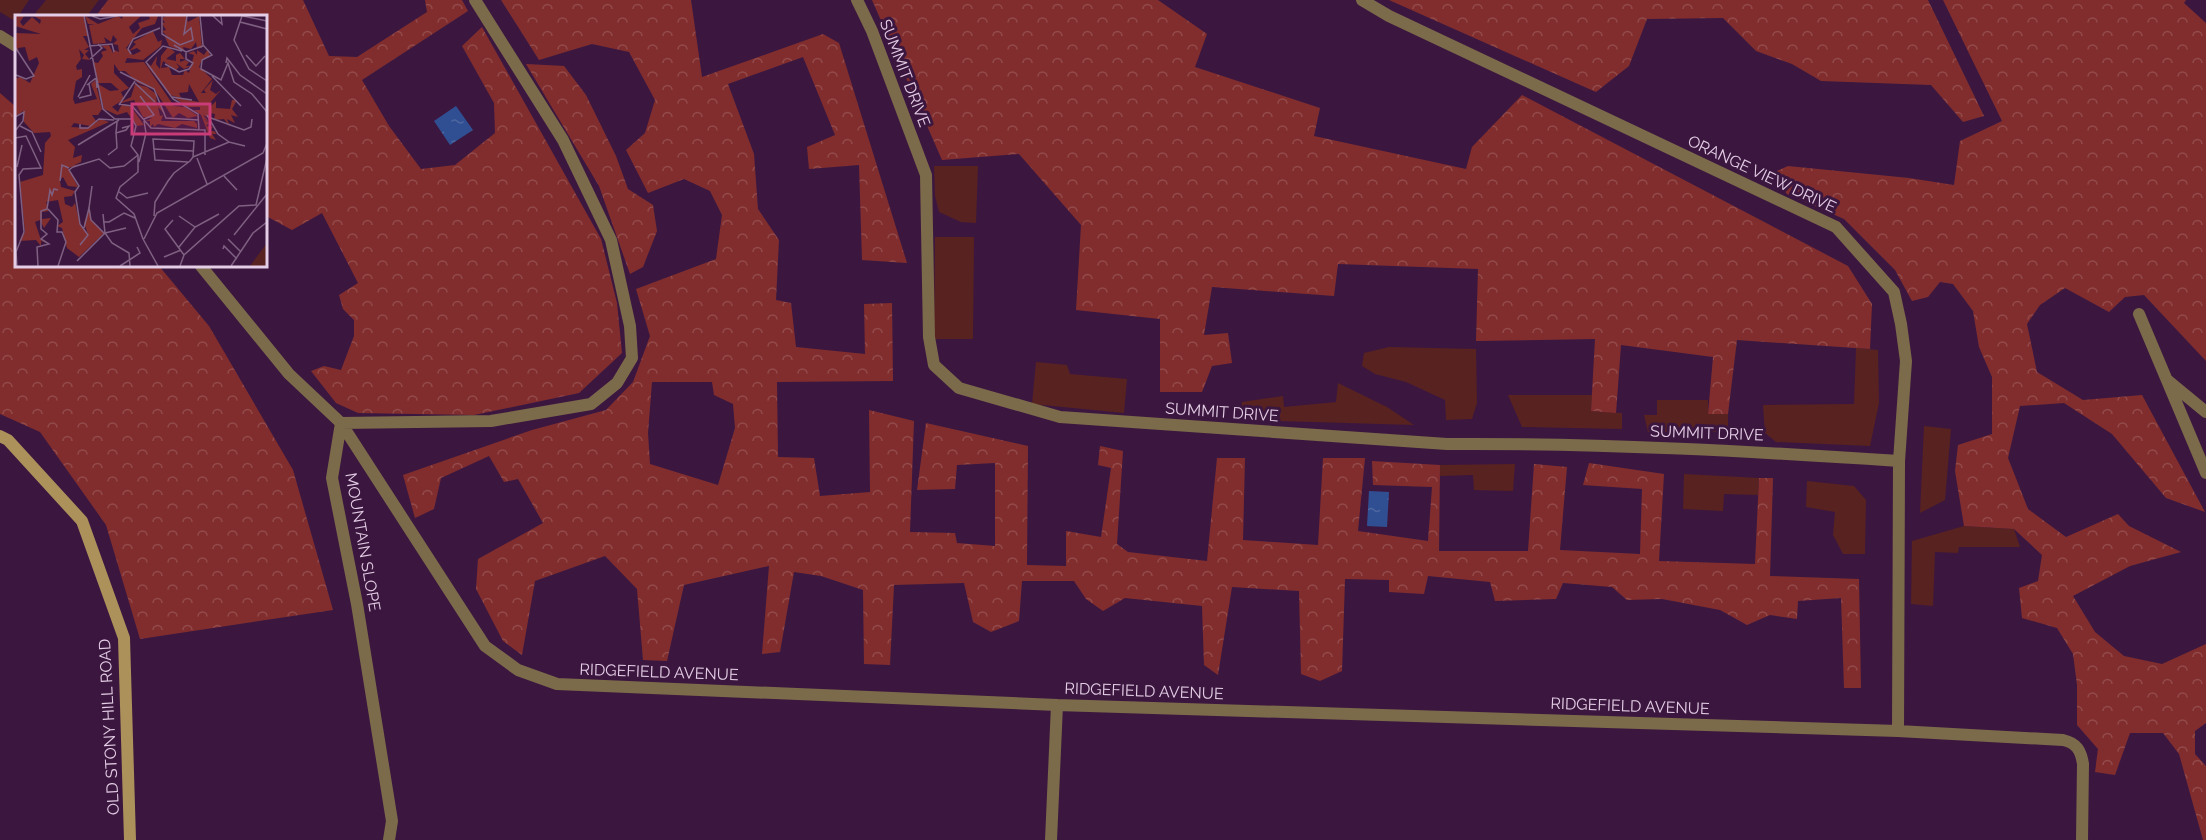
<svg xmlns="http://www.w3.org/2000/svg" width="2206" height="840" font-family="Raleway,sans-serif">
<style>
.grass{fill:#582221}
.forest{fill:url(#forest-crowns);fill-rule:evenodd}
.water{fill:url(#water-ripples)}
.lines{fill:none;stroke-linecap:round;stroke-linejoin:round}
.street{stroke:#7c6b4a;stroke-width:12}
.secondary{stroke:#ac915b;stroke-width:12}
.labels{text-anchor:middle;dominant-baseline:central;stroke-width:6;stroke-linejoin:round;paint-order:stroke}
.street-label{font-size:16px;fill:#e4cde6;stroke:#3b173f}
.inset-road{fill:none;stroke:#7f6082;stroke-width:1.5}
.view{fill:#c93c77;fill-opacity:0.15;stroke:#c93c77;stroke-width:3}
.inset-edge{fill:none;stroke:#e4cde6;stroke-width:3}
</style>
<defs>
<pattern id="forest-crowns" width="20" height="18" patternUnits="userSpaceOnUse" patternTransform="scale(1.5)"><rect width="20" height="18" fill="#812d2d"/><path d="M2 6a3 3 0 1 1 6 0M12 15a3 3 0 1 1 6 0" fill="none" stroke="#934a4b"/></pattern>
<pattern id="water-ripples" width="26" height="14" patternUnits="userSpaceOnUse" patternTransform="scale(1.5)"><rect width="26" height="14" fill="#304f92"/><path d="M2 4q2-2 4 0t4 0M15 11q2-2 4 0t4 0" fill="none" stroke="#4e67a1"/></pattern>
</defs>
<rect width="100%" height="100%" fill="#3b173f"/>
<path class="grass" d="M0,0H29L15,21L0,12Z
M46,0H99L87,16H33Z
M934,166H978L976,223L961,222L939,212L935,196Z
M935,237H974L973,339H934Z
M1389,347L1476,349L1477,403L1472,419L1446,420L1445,400L1406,382L1375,374L1362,366L1364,353Z
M1856,348L1878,350L1879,403L1870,446L1776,442L1765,433L1763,405L1854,404Z
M1036,362L1067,365L1070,374L1127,379L1124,413L1032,404Z
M1338,383L1387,407L1414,425L1240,420L1242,402L1283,396L1284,407L1336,402Z
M1508,395H1592L1591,411L1622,413V429L1522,427Z
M1657,400H1708V414H1728V432H1648L1644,415H1657Z
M1924,426L1951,429L1945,500L1920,513Z
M1515,464L1513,491L1474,490L1473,475L1440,476V465Z
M1684,474L1759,478L1758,495L1724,494L1723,511L1683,509Z
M1807,481L1854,486L1866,500L1865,554H1843L1833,535L1835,512L1806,507Z
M1964,526L2014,529L2020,547H1959L1958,553L1935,552L1933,606L1911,604L1912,541Z"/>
<path class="forest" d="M108,0H303L329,56L357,57L427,12L425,0H462L468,11L362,80L389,126L421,169L455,165L495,133L494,103L462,46L482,27L601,239L617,303L622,353L579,393L474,415L358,413L336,403L311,371L324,366L341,370L354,336V320L343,309L339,295L358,283L322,213L292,230L266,216V16H96Z
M501,0H691L702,77L823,34L839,43L907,263L862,260L859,165L809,169L807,147L835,135L803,57L728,84L754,154L758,209L779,240L776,300L791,303L796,347L865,354L864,304L892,303L893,381L777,382L778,457L814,458L820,496L870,492L869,410L914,421L910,532L955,533L957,543L995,546V463L957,465L955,489L917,490L926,423L1028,446L1027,565L1066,566V531L1101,537L1111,468L1098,465L1100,446L1123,451L1117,544L1128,552L1207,561L1217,458H1245L1243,540L1318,545L1323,458H1365L1358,531L1428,541L1432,487L1373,485L1372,461L1440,465L1439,551H1528L1534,464L1567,467L1560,550L1640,554L1642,489L1583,485L1589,463L1664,474L1659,561L1755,564L1759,478H1773L1770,576L1859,579L1861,688H1844L1841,598L1798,601L1797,619L1770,615L1747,625L1720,610L1662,599L1627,600L1612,587L1563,583L1556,599L1495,601L1490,582L1428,576L1424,594L1389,592V580L1345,579L1342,671L1320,681L1301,674L1299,591L1232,587L1218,675L1204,665L1202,606L1125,598L1103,611L1086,599L1074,581H1022L1019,621L991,632L973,622L964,583L894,585L890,665L864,664L863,590L821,576L794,572L780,652L762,654L769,566L684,585L667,661L643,660L637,589L605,556L535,581L522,655L503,641L476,589L478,559L543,523L518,479L504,482L489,456L441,478L434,509L415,518L403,475L532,430L606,410L633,382L650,336L636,289L716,259L722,215L710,191L684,179L648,193L626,150L645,133L655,100L629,52L592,44L539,60ZM652,382H712L714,395L733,404L735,428L718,485L650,464L648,433Z
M872,0H1158L1207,34L1195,67L1320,108L1314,136L1466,169L1472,147L1522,95L1848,266L1872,304L1870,349L1737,340L1728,414H1708L1713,357L1621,345L1616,413L1591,411L1595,339L1476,341L1478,269L1338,264L1334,296L1212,287L1204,335L1228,333L1232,363L1212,366L1202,392H1160V319L1076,310L1081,225L1019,154L942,160Z
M1389,0H1928L1984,116L1963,122L1931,85L1821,81L1792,64L1756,51L1723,18L1647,19L1629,66L1596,92Z
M1943,0H2186L2184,3L2206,23V361L2144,295L2125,297L2109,312L2065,288L2040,305L2027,324L2037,372L2083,400L2142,395L2205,512L2166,498L2112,434L2064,403L2020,406L2008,458L2028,509L2066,537L2118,514L2129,526L2181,552L2130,566L2073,596L2095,632L2124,656L2162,664L2206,644V723L2195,731V754L2206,766V840H2203L2179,754L2163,733H2130L2115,775L2095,772L2098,749L2077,725V685L2073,654L2057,628L2022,618L2019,588L2038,581L2042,555L2014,529L1964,526L1955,471L1958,445L1992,434V377L1979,347L1973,311L1953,284L1940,282L1928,297L1912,301L1895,270L1844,219L1787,194L1770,174L1788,166L1909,178L1954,185L1960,141L2002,121Z
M526,64L564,66L586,95L616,156L628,189L653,205L657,231L643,267L630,274L599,186Z
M0,93L16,107V266H159L209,326L293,470L333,610L140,639L106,525L40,432L0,414Z"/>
<path class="water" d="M456,106L473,130L450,145L434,121Z
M1369,491L1389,492L1387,527L1367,526Z"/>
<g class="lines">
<path class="street" d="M857,0L872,31L926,175L929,337L934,365L959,388L1060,417L1447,444C1598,443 1748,451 1899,461
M1362,0L1389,16L1836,227L1894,292L1901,324L1906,361L1899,461L1898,731
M0,36L16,46
M201,266L289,374L341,423L485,646L518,670L557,684L1057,705L1898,731L2063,740C2077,743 2081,751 2083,764L2082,840
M2139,314L2206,473
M2167,380L2206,412
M341,423L491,421L591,404L617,383L632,358L630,326L611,240L563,140L475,0
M341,423L332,478L357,604L392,821L389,840
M1051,840L1057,705"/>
<path class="secondary" d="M0,436L8,440L82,521L124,638L130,840"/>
</g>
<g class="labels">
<g class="street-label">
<text transform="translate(905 73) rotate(69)">SUMMIT DRIVE</text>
<text transform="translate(1762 174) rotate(25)">ORANGE VIEW DRIVE</text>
<text transform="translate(1222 412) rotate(4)">SUMMIT DRIVE</text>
<text transform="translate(1707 433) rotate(2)">SUMMIT DRIVE</text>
<text transform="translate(363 542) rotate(80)">MOUNTAIN SLOPE</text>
<text transform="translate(659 672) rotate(2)">RIDGEFIELD AVENUE</text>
<text transform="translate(1144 691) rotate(2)">RIDGEFIELD AVENUE</text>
<text transform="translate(1630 706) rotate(2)">RIDGEFIELD AVENUE</text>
<text transform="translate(109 727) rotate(-93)">OLD STONY HILL ROAD</text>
</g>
</g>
<g transform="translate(15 15)">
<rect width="252" height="252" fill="#3b173f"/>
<path d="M252,228V251H235Z" fill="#582221"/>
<path d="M0,1H9L5,7L8,11L17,2L25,9L26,5L19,1H68L70,4L73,21H68L74,32L69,35H74L70,39L75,45L67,44L69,40L64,34L66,44L61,51L62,55L67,54V62L61,66L58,84L60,89L82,84L76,69L80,65L87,94L83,100H77L81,106L75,111L59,108L56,112L72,113L86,104L94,107L53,125L60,132L58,143L67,140L66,147L59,150L67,149L53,153L63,172L53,171L48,162L45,165L46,172L60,176L57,181L49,182L50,189L57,192L60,188L65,209L73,219L69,208L75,194L76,205L89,218L64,242L52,233L47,213L42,211L48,207L43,185L31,187L34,196L27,197V204L36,203L29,213L25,205L20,207L26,225L32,228L26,226V231L21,225L4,226L10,217L5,167L28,160L30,128L36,121L35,117L19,118L9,107L8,96L0,102V64L5,62L15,68L24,48L22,42L14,46L10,32L3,33L4,38L0,31V18L26,19L0,11ZM70,1L83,9L103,1L107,4L108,1H126L114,12L118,19L125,13L123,8L135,4L134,1H143L140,9L127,13L111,33L118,40L126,36L122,33L114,36L121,29L118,27L138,16L143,27L147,25L146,31L128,45L112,43L110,48L129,47L159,91L170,92L183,101L173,103L164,98L158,103L139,74L123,68L110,56H104L99,49V58L114,73L106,77L109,84L97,92L103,97L107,89L116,92L129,110L122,111L112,97L102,100L89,94L83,69L95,76L104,75L96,68H83L78,47L83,48L88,41L86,37L92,35L87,31L94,30L98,38L99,35L104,37L103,30L98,29L102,25L98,20L96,27L89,22L91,28L78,29L74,10L80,9H73ZM151,1H171L173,7L184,1L187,33H182L181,27L176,34L168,32L169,36L154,31L150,22H153L147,16L151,15L146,7L150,8L147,3ZM153,32L160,37L151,44L161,46V40L165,38L170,44H165V47L170,45L174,47L171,51H176L169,54L161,48L164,52L161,55L148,46L146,53L154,52L157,60H168L170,55L174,58L179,40L173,38L179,36L182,40V35L189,40L193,34L195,42L187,44L184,52L197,64L186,78H191L189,75L198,65L195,75L201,79L206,75L194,89L196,91L201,86V93L215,94L217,85H222L217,94L223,102L216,100L220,108L212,104L215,112L209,104L199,105L200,99L195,98L197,104L188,100L194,107L188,103L194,108L191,111L198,112L194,116H199L202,119H197L201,125L195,123L186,100L179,95H185V92H173L158,82L184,87L174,69L173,77L164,78L166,83L155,80L133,52L131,47L136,51L142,41L141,49L145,54L146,41ZM120,69L132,72L141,79L142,91L146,90L149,98L143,92L145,101L148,100L146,106H179L182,109V113L167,109L160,113L143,109L139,112L138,109L135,112V106H131L137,103L128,102L119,85L102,89L116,82Z" fill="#812d2d"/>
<path class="inset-road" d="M69,1L88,94L100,104H117L121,111L116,131L123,140V157L105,172L101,183L119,199L128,224M77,1L85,4L102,1M147,1V19L165,30L178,25L176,13L169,19L172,1M185,1L188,30L197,40L187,45L186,54L206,65L213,48L219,67L237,79L252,97M198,1L207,9L206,1M227,1L219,25L234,54L252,66M228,1L252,6M225,7L252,14M159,30L171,37L188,31M74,31L97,29L99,37M0,32L19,61L11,64L1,60M167,36L148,31L131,47L158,84L183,99L184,115M116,39L113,34L118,24L145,13M231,40L241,51L250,41M75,44L87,33L83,29M211,48L212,43L225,60L252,79M150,49L164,57L174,54L178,48L171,44V37M105,57L139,74L151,103L184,105M197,61L226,91M120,68L140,87M72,70L81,63L82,73M125,81L139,100L129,104M63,82L75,60M157,82L177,85M64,83L76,80L74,69M104,89L117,91L136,113L190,115V140M104,90L120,66M192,100L203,119L214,127M0,102L9,97L8,106L0,116M193,102L229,115L236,112L237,104M102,107L101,118L111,115L114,111L107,113M65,109V113H73L84,104L99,105M5,111L17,117L26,137M0,123L11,121L26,153L8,154L4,160L9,217L1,237L2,251M63,130L104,105M138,134L178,136M93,140L102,133L101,117M178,142L214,127L230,131M182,143L192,169M124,147L131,118L129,106M2,152L7,130M58,152L54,155L64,171L60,177L65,209L73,220L65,230M58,152L84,144L95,153L109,151L123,140M209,161L222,175M45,166L47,150L54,153M103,176L112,183L133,178M74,193L77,171M33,194L43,205L42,217H47L51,227L43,251M88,199L90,218L97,228L114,238L115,251M139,201L140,187L153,166L159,158L175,146L178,142L179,126L138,124L140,145L173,147M164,201L180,212M158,205L150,214L169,240M88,207H94L109,198L120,203M69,213L74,193L76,205L89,218M90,218L111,213M219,220L252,179M128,224L143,251M129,224L142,198L248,138L252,128M213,224L226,237M164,232L180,212L204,199M208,234L209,231L222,244M149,242L166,235M62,246L90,218M23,251L22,232L34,229L26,224L32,219L26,214V196L32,194L35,175L37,180L39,174L43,175M105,251L125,238L122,232M165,251L169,240L224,191L241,190L252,143M216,251L238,218L252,207"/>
<path class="view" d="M117,89H195V119H117Z"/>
<rect width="252" height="252" class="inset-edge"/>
</g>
</svg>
